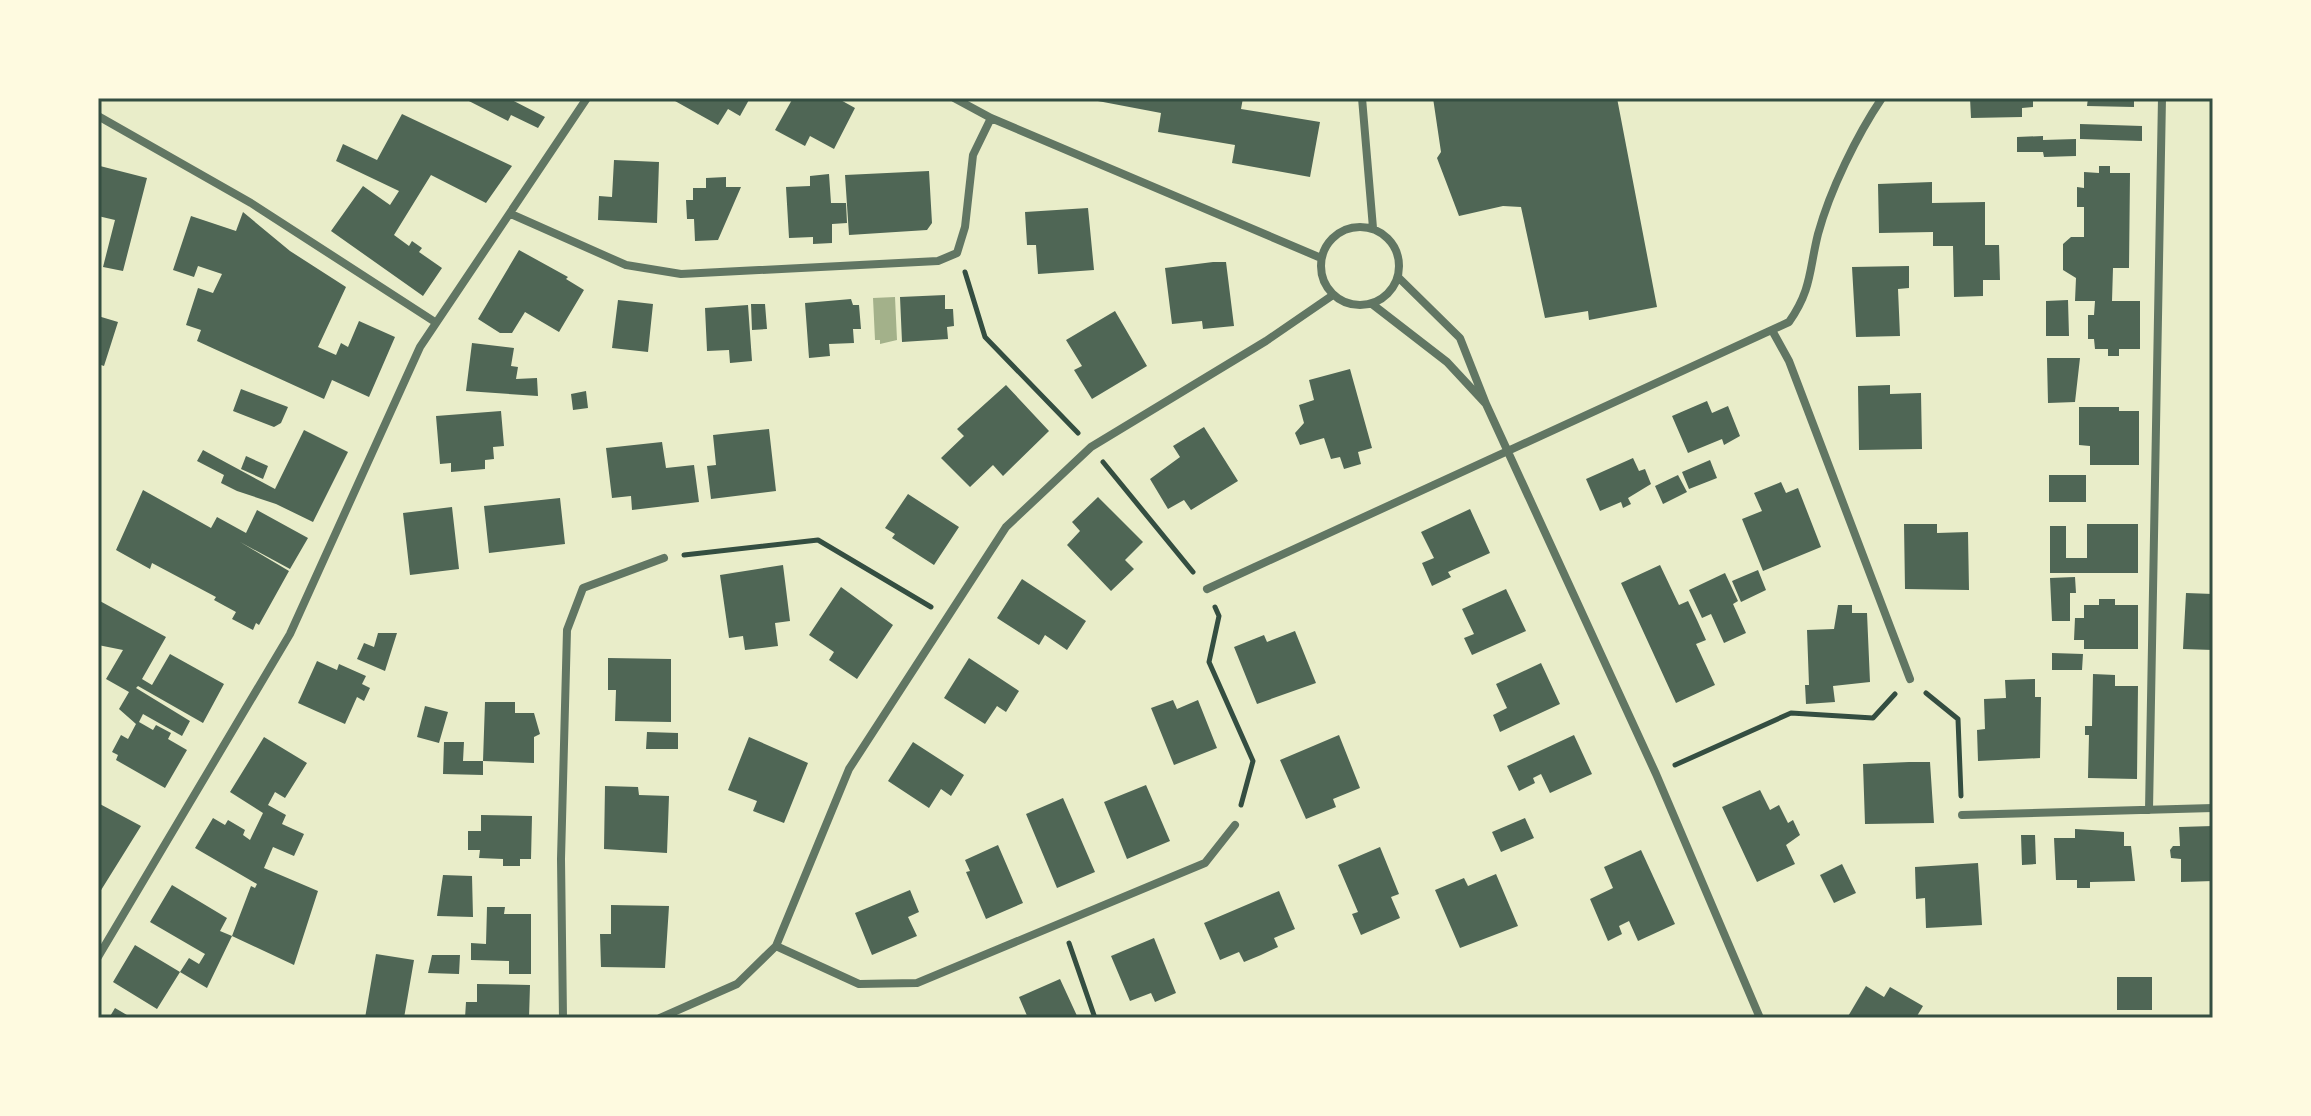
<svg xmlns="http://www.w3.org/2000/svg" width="2311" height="1116" font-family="'Space Grotesk',sans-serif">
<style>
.water{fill:#a3b18a}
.building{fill:#4f6655}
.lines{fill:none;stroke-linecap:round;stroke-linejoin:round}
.path{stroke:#344e41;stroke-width:5}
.minor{stroke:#617663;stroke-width:8}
.neatline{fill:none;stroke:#344e41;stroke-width:3}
</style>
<rect width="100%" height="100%" fill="#e9edc9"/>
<path class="water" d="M895,297L897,340L880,344V340H875L873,298Z"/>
<path class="building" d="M463,98H508L545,117L538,128L511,115L508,121Z
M676,98H750L740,116L728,109L718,125L675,101Z
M793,98H837L855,108L834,149L810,136L805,146L775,130Z
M1082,98H1243L1241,109L1320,122L1310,177L1232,163L1235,145L1158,132L1161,113Z
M1433,98H1617L1657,307L1589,320L1588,311L1545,318L1521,207L1503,206L1459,216L1437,158L1441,152Z
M1970,98H2033V107L2022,108V117L1971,118Z
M2088,98H2134V107L2087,106Z
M402,114L512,166L486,203L431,175L394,235L409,246L412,241L422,248L419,252L442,268L423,296L331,231L363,186L390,205L399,191L336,161L343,144L377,160Z
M2080,124L2142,126V141L2080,139Z
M2043,136V140L2076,139V156L2044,157L2043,152H2017V137Z
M614,160L659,162L657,223L598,220L599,196L612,197Z
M100,166L147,178L123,271L103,267L115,220L98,216Z
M2099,166H2110V173H2130L2129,268H2113L2112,301H2140V349H2119V356H2108V349H2095L2094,339H2088V315H2094L2095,301H2075L2076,278L2063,270V244L2071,237H2084V207H2077V187L2084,188V172L2099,173Z
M929,171L932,223L927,230L849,235L845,175Z
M829,174L831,203H846L847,223L832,224V243L813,244V237L789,238L786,187L810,186V176Z
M726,177V187H741L718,240L695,241L694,219H687L686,200H693V188H706V178Z
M1932,182V203L1985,202V245H1999L2000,280H1983V296L1954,297L1953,246H1933V232L1879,233L1878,184Z
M1088,208L1094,270L1038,274L1036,245H1027L1025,212Z
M243,212L290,251L346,287L318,347L336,355L341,343L348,347L359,321L395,337L369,397L332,380L324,399L197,341L201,330L186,325L198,288L213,293L222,274L198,266L194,277L173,270L191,216L236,231Z
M519,250L568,277L566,279L584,290L559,332L525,312L512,333H500L478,319Z
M1213,262H1226L1234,326L1203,329L1202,321L1172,324L1165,268Z
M1909,266V288L1898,289L1900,336L1856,337L1852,267Z
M945,295V309H953L954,326L947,327L948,339L902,342L900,297Z
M851,299L853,305H859L861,329H853L854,343L829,344L830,356L809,358L805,303Z
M618,300L653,304L648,352L612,348Z
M2068,300L2069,336H2046V301Z
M751,304H765L767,329L752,330Z
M748,305L752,361L730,363L729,350L707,351L705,308Z
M1115,311L1147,366L1092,399L1074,370L1082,366L1066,340Z
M98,316L118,322L104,366L98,364Z
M472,343L514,348L511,366L518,367L516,379L537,378L538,396L466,391Z
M2047,358H2080L2075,402L2048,403Z
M1350,369L1372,448L1358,452L1361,464L1344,469L1340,457L1331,459L1324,438L1300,445L1295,433L1304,423L1299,405L1314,400L1309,380Z
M1006,385L1049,431L1003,476L993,465L970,487L941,458L964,436L957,429Z
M1890,385V394L1921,393L1922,449L1859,450L1858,386Z
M241,389L288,407L281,423L274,427L233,411Z
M586,391L588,408L573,410L571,394Z
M1707,401L1712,413L1728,406L1740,436L1724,445L1722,439L1688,453L1672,416Z
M2079,407H2119V411H2139V465H2090V446L2079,445Z
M501,411L504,446L493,447L494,459L485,460V469L451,472V463L440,464L436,416Z
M1204,427L1238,481L1191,510L1184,500L1168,509L1150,479L1180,457L1173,446Z
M769,429L776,491L711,499L707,466L716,465L713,435Z
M304,430L348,452L313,522L276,504L237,491L221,483L224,475L197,461L203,450L275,489Z
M662,442L666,468L694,465L699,502L632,510L631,496L612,498L606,448Z
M246,456L268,466L263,479L241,469Z
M1633,458L1639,471L1645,469L1651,484L1628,498L1631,504L1623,508L1621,502L1600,511L1586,479Z
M1710,460L1717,478L1689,489L1682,472Z
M1678,475L1687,492L1663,504L1655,486Z
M2049,475H2086V502H2049Z
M1781,482L1786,493L1798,488L1821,547L1763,571L1742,519L1762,511L1754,493Z
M143,490L211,528L217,517L246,533L257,510L308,538L290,569L240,542L289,571L259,625L256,623L253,630L232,619L236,612L214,600L216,597L152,563L150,569L116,550Z
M908,494L959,527L934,565L892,538L895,534L885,528Z
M1098,497L1143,542L1125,560L1134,569L1111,591L1067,545L1080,531L1072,522Z
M560,498L565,544L489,553L484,506Z
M452,507L459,569L410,575L403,513Z
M1470,509L1490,553L1448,572L1451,577L1432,586L1422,563L1434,558L1421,532Z
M1904,524H1937V533L1968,532L1969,590L1905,589Z
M2087,524H2138V573H2050V526H2066V558H2087Z
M783,565L790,621L775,623L778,646L745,650L743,636L729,638L720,575Z
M1660,565L1679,605L1688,601L1697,620L1706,640L1696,644L1715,685L1676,703L1621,583Z
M1758,570L1766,590L1741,602L1732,581Z
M1725,573L1738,601L1733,604L1746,633L1724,643L1711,614L1702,618L1689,590Z
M2075,577L2076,593H2070V621H2052L2050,578Z
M1022,579L1086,621L1067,650L1045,635L1039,645L997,618Z
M841,587L893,625L857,679L829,660L834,652L809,635Z
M1506,589L1526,631L1472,655L1464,638L1474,634L1462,609Z
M2186,593L2213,594V650L2183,649Z
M2099,599H2115V605H2138V649H2084V640H2074L2075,618H2084V605H2099Z
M98,600L166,637L142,679L152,685L170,654L224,684L203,723L138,686L136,688L190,721L182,736L143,714L139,722L153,730L156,725L171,733L168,739L187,750L165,788L116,760L118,755L112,752L121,735L128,739L136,724L119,709L129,692L106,679L123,650L98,645Z
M1838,605H1852V613H1867L1870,682L1833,686L1835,702L1806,704L1805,685H1809L1807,630L1834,629Z
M1295,631L1316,683L1257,704L1234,647L1264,635L1267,642Z
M378,633H397L385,671L357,659L364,643L374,647Z
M2052,653L2083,654L2082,670H2052Z
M608,658L671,659V722L615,721L616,690H608Z
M969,658L1019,691L1006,712L997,706L985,724L944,698Z
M317,661L337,670L339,664L366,676L362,684L370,688L364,701L357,697L345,724L298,703Z
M1541,663L1560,704L1500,732L1493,715L1507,708L1496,684Z
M2093,674L2115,675V686H2138L2137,779L2088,778L2089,735H2085V726H2092Z
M2035,679V697H2041L2040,758L1978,761L1977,730L1985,729L1984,699L2006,698L2005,680Z
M1173,700L1177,709L1198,700L1217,748L1174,765L1151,708Z
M485,702H515V713H534L540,734L534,737V763L483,761Z
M425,706L448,712L439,743L417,737Z
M647,732L678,733V749H646Z
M1339,735L1360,788L1333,799L1336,807L1306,819L1280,760Z
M1574,735L1592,774L1550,793L1541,774L1533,778L1535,783L1519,791L1507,766Z
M264,737L307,763L285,798L275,792L268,805L286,815L282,824L304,834L294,856L273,847L264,868L318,891L294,965L232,936L251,886L255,888L257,884L195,848L213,818L225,825L228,820L245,830L243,835L250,840L263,813L230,792Z
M749,737L808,763L784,823L753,811L757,801L728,790Z
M444,742H464L463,761H483V775L443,774Z
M913,742L964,775L951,796L941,789L929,808L888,781Z
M1909,762H1930L1934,823L1865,824L1863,764Z
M1146,785L1170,841L1127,859L1104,802Z
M605,786L638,787L639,795L669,796L667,853L604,849Z
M1760,790L1770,810L1779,805L1788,823L1793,820L1800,835L1786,845L1795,864L1757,882L1722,807Z
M1063,798L1095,872L1057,888L1026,814Z
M98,803L141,826L98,895Z
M481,815L532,816L531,859H520V866H503V859L479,858L480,850H468V831H481Z
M1525,818L1534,838L1501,852L1492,832Z
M2213,826V881L2181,882V859L2171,858L2170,850L2173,846H2180L2179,827Z
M2075,829L2124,832V846H2131L2135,881L2090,882V888H2077V880H2056L2054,838H2075Z
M2021,835H2035L2036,864L2022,865Z
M998,845L1023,903L986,919L966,872L970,871L965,860Z
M1380,847L1399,894L1391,897L1400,918L1361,935L1352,914L1358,912L1338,865Z
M1641,850L1675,924L1638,941L1629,921L1619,926L1622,934L1608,941L1590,899L1613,888L1604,867Z
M1978,863L1982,925L1926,928L1925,898L1916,899L1915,867Z
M1842,864L1856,893L1834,903L1820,875Z
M1496,874L1518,926L1460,948L1435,890L1464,878L1468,886Z
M443,875L472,876L473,917L437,916Z
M172,885L227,918L220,931L232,936L207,988L180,972L189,958L199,964L205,954L150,922Z
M910,890L919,912L908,917L917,936L872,955L855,913Z
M1279,891L1295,929L1274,938L1278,947L1261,955L1244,962L1239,952L1220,960L1204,923Z
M611,905L669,906L665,968L601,967L600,934H611Z
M487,907H505L504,914H531V974H509V961L471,960V943L486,944Z
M1154,938L1176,993L1155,1002L1151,993L1130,1001L1111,956Z
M135,945L180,972L157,1009L113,982Z
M376,954L414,960L404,1018H365Z
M432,955H460L459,974L428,973Z
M2117,977H2152V1010H2117Z
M1060,979L1078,1018H1028L1019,997Z
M477,984L530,985L529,1018H465L466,1002H477Z
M1866,986L1884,997L1890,987L1923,1006L1917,1016L1920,1018H1847Z
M115,1008L132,1018H109Z"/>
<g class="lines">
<path class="path" d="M965,272L985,337L1078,433
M1103,462L1193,572
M684,555L818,540L931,607
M1215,607L1219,616L1209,662L1253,761L1241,805
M1926,693L1958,719L1961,796
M1675,765L1791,713L1873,718L1895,694
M1069,943L1095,1018"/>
<path class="minor" d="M954,98L991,118L1321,258
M1362,98L1373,228
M98,116L251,203L435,322
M511,214L626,265L681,274L938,261L957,253L965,227L973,155L991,118
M1321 266a39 39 0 1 1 78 0a39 39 0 1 1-78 0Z
M1372,304L1447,362L1486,404L1460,338L1398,277
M1773,332L1789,361L1910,679
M1486,404L1656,774L1760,1018
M1207,589L1789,322C1812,289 1809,270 1818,234C1830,190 1857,135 1882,98
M2149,810L2162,98
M1962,815L2213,808
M776,946L859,984L917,983L1205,863L1235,825
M98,957L290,634L420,347L587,98
M563,1018L561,859L567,630L583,588L664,558
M660,1018L737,984L776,946L849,769L1006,527L1091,447L1266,341L1333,295"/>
</g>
<rect width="2311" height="1116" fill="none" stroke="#fefae0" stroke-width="200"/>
<rect x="100" y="100" width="2111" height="916" class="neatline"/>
</svg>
